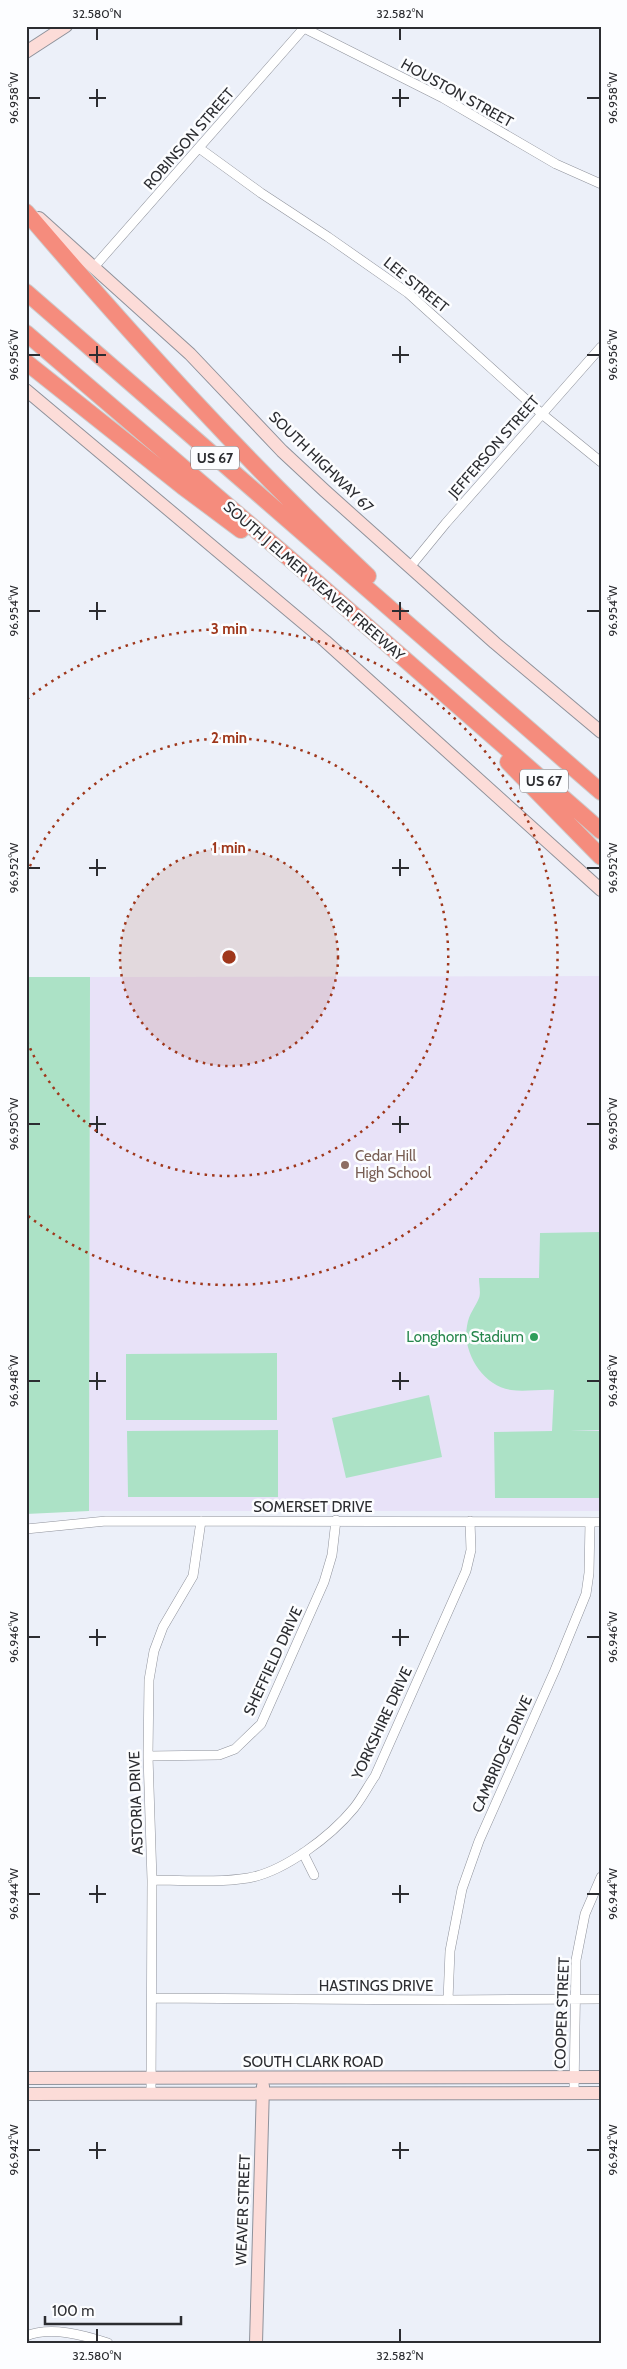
<svg xmlns="http://www.w3.org/2000/svg" width="627" height="2369" font-family="Cabin,sans-serif">
<style>
.education{fill:#e8e2f8}
.green{fill:#ace2c6}
.lines{fill:none;stroke-linecap:round;stroke-linejoin:round}
.street-casing{stroke:#8f929b;stroke-width:10}
.secondary-casing{stroke:#8f929b;stroke-width:14}
.highway-casing{stroke:#cccdce;stroke-width:18}
.street{stroke:#fff;stroke-width:9}
.secondary{stroke:#fcdcd8;stroke-width:12}
.highway{stroke:#f58c7d;stroke-width:16}
.ticks{fill:none;stroke:#2c2d31;stroke-width:2}
.ring{fill:none;stroke:#9f371b;stroke-width:2.5;stroke-dasharray:2.5 5}
.education-dot{fill:#8d6e63;stroke:#fcfdff;stroke-width:2}
.leisure-dot{fill:#2e9e5b;stroke:#fcfdff;stroke-width:2}
.labels{text-anchor:middle;dominant-baseline:central;stroke-width:5;stroke-linejoin:round;paint-order:stroke}
.shield{fill:#fcfdff;stroke:#6a6b6f;stroke-width:1}
.shield-label{font-size:14px;font-weight:bold;fill:#2c2d31}
.street-label{font-size:15px;fill:#2c2d31;stroke:#fcfdff}
.education-label{font-size:15px;fill:#785e54;stroke:#fcfdff;text-anchor:start}
.leisure-label{font-size:15px;fill:#27864d;stroke:#fcfdff;text-anchor:end}
.centre{fill:#9f371b;stroke:#fcfdff;stroke-width:2.5}
.ring-label{font-size:15px;text-anchor:middle;font-weight:bold;fill:#9f371b;stroke:#fcfdff;stroke-width:5;stroke-linejoin:round;paint-order:stroke}
.neatline{fill:none;stroke:#2c2d31;stroke-width:2}
.ticks-label{font-size:12px;text-anchor:middle;fill:#2c2d31}
</style>
<rect width="100%" height="100%" fill="#ecf0f9"/>
<path class="education" d="M601,976V1511H89L90,977Z"/>
<path class="green" d="M26,977H90L89,1511L26,1514Z
M601,1232V1430L570,1431H601V1498H495L494,1432L552,1431L554,1390C540,1389 525,1392 511,1390C483,1386 462,1352 467,1326C469,1313 475,1308 479,1298C481,1293 479,1284 479,1278H539L540,1233Z
M277,1353V1420H126V1354Z
M429,1395L442,1457L346,1478L332,1418Z
M278,1430V1497H128L127,1431Z"/>
<g class="lines">
<g class="street-casing">
<path id="street" d="M300,26L443,98L556,164L601,184
M199,148L261,193L328,237L408,293L542,414L601,462
M94,267L304,28
M410,567L446,523L601,347
M26,1529L106,1521L601,1522
M148,1756L219,1755L235,1749L261,1724L324,1582L332,1555L336,1520
M303,1853L314,1875
M152,1880C184,1880 217,1883 248,1878C284,1872 331,1836 354,1808C362,1798 368,1786 375,1776L466,1571L471,1550L470,1521
M152,1998L448,2000L601,1999
M448,2000L450,1951L462,1889L479,1841L555,1670L586,1594L589,1573L590,1522
M574,2093L576,1960L585,1914L601,1877
M151,2094L152,1880L148,1756L149,1680L154,1651L163,1627L193,1576L201,1521
M26,2336C51,2326 83,2335 108,2343"/>
</g>
<g class="secondary-casing">
<path id="secondary" d="M26,52L66,26
M39,218L190,354L282,451L325,491L495,643L601,732
M26,390L325,641L601,890
M26,2078L601,2077
M26,2094L601,2093
M256,2343L263,2086"/>
</g>
<g class="highway-casing">
<path id="highway" d="M26,212C135,339 246,462 368,576
M26,292L601,792
M26,333L297,565L601,831
M26,362L182,486L241,530
M508,762L601,857"/>
</g>
<use href="#street" class="street"/>
<use href="#secondary" class="secondary"/>
<use href="#highway" class="highway"/>
</g>
<path class="ticks" d="M97,28V40M400,28V40M97,89V107M400,89V107M28,98H40M89,98H106M392,98H409M587,98H600M97,346V363M400,346V363M28,355H40M89,355H106M392,355H409M587,355H600M97,602V620M400,602V620M28,611H40M89,611H106M392,611H409M587,611H600M97,859V876M400,859V876M28,868H40M89,868H106M392,868H409M587,868H600M97,1116V1133M400,1116V1133M28,1124H40M89,1124H106M392,1124H409M587,1124H600M97,1372V1390M400,1372V1390M28,1381H40M89,1381H106M392,1381H409M587,1381H600M97,1629V1646M400,1629V1646M28,1637H40M89,1637H106M392,1637H409M587,1637H600M97,1885V1903M400,1885V1903M28,1894H40M89,1894H106M392,1894H409M587,1894H600M97,2142V2159M400,2142V2159M28,2150H40M89,2150H106M392,2150H409M587,2150H600M97,2329V2342M400,2329V2342"/>
<circle cx="229" cy="957" r="109" fill="#9f371b" fill-opacity=".12"/>
<g class="ring">
<circle cx="229" cy="957" r="109"/>
<path d="M27 873A219 219 0 1 1 27 1041"/>
<path d="M27 699A328 328 0 1 1 27 1215"/>
</g>
<circle class="education-dot" cx="345" cy="1165" r="5"/>
<circle class="leisure-dot" cx="534" cy="1337" r="5"/>
<g class="labels">
<g class="shield">
<rect x="191" y="446.5" width="48" height="23" rx="4"/>
<rect x="520" y="769.5" width="48" height="23" rx="4"/>
</g>
<g class="shield-label">
<text x="215" y="458">US 67</text>
<text x="544" y="781">US 67</text>
</g>
<g class="street-label">
<text transform="translate(457 93) rotate(29)">HOUSTON STREET</text>
<text transform="translate(189 139) rotate(-49)">ROBINSON STREET</text>
<text transform="translate(416 285) rotate(39)">LEE STREET</text>
<text transform="translate(494 447) rotate(-49)">JEFFERSON STREET</text>
<text transform="translate(321 462) rotate(44)">SOUTH HIGHWAY 67</text>
<text transform="translate(314 581) rotate(41)">SOUTH J ELMER WEAVER FREEWAY</text>
<text x="313" y="1507">SOMERSET DRIVE</text>
<text transform="translate(273 1661) rotate(-65)">SHEFFIELD DRIVE</text>
<text transform="translate(382 1723) rotate(-65)">YORKSHIRE DRIVE</text>
<text transform="translate(502 1754) rotate(-66)">CAMBRIDGE DRIVE</text>
<text transform="translate(136 1803) rotate(-92)">ASTORIA DRIVE</text>
<text x="376" y="1986">HASTINGS DRIVE</text>
<text transform="translate(562 2013) rotate(-88)">COOPER STREET</text>
<text x="313" y="2062">SOUTH CLARK ROAD</text>
<text transform="translate(243 2210) rotate(-88)">WEAVER STREET</text>
</g>
<g class="education-label">
<text x="355" y="1156">Cedar Hill<tspan x="355" dy="17">High School</tspan></text>
</g>
<g class="leisure-label">
<text x="524" y="1337">Longhorn Stadium</text>
</g>
</g>
<circle cx="229" cy="957" r="8" class="centre"/>
<g class="ring-label">
<text x="229" y="634">3 min</text>
<text x="229" y="743">2 min</text>
<text x="229" y="853">1 min</text>
</g>
<rect width="627" height="2369" fill="none" stroke="#fcfdff" stroke-width="55"/>
<path d="M45 2316v8h136v-8" fill="none" stroke="#2c2d31" stroke-width="2.5"/>
<text x="52" y="2316" font-size="15" fill="#2c2d31" stroke="#fcfdff" stroke-width="4" paint-order="stroke">100 m</text>
<rect x="28" y="28" width="572" height="2314" class="neatline"/>
<g class="ticks-label">
<text x="97" y="18">32.580°N</text>
<text x="400" y="18">32.582°N</text>
<text transform="translate(613 98) rotate(-90)" y="4">96.958°W</text>
<text transform="translate(14 98) rotate(-90)" y="4">96.958°W</text>
<text transform="translate(14 355) rotate(-90)" y="4">96.956°W</text>
<text transform="translate(613 355) rotate(-90)" y="4">96.956°W</text>
<text transform="translate(14 611) rotate(-90)" y="4">96.954°W</text>
<text transform="translate(613 611) rotate(-90)" y="4">96.954°W</text>
<text transform="translate(613 868) rotate(-90)" y="4">96.952°W</text>
<text transform="translate(14 868) rotate(-90)" y="4">96.952°W</text>
<text transform="translate(14 1124) rotate(-90)" y="4">96.950°W</text>
<text transform="translate(613 1124) rotate(-90)" y="4">96.950°W</text>
<text transform="translate(14 1381) rotate(-90)" y="4">96.948°W</text>
<text transform="translate(613 1381) rotate(-90)" y="4">96.948°W</text>
<text transform="translate(14 1637) rotate(-90)" y="4">96.946°W</text>
<text transform="translate(613 1637) rotate(-90)" y="4">96.946°W</text>
<text transform="translate(613 1894) rotate(-90)" y="4">96.944°W</text>
<text transform="translate(14 1894) rotate(-90)" y="4">96.944°W</text>
<text transform="translate(14 2150) rotate(-90)" y="4">96.942°W</text>
<text transform="translate(613 2150) rotate(-90)" y="4">96.942°W</text>
<text x="97" y="2360">32.580°N</text>
<text x="400" y="2360">32.582°N</text>
</g>
</svg>
